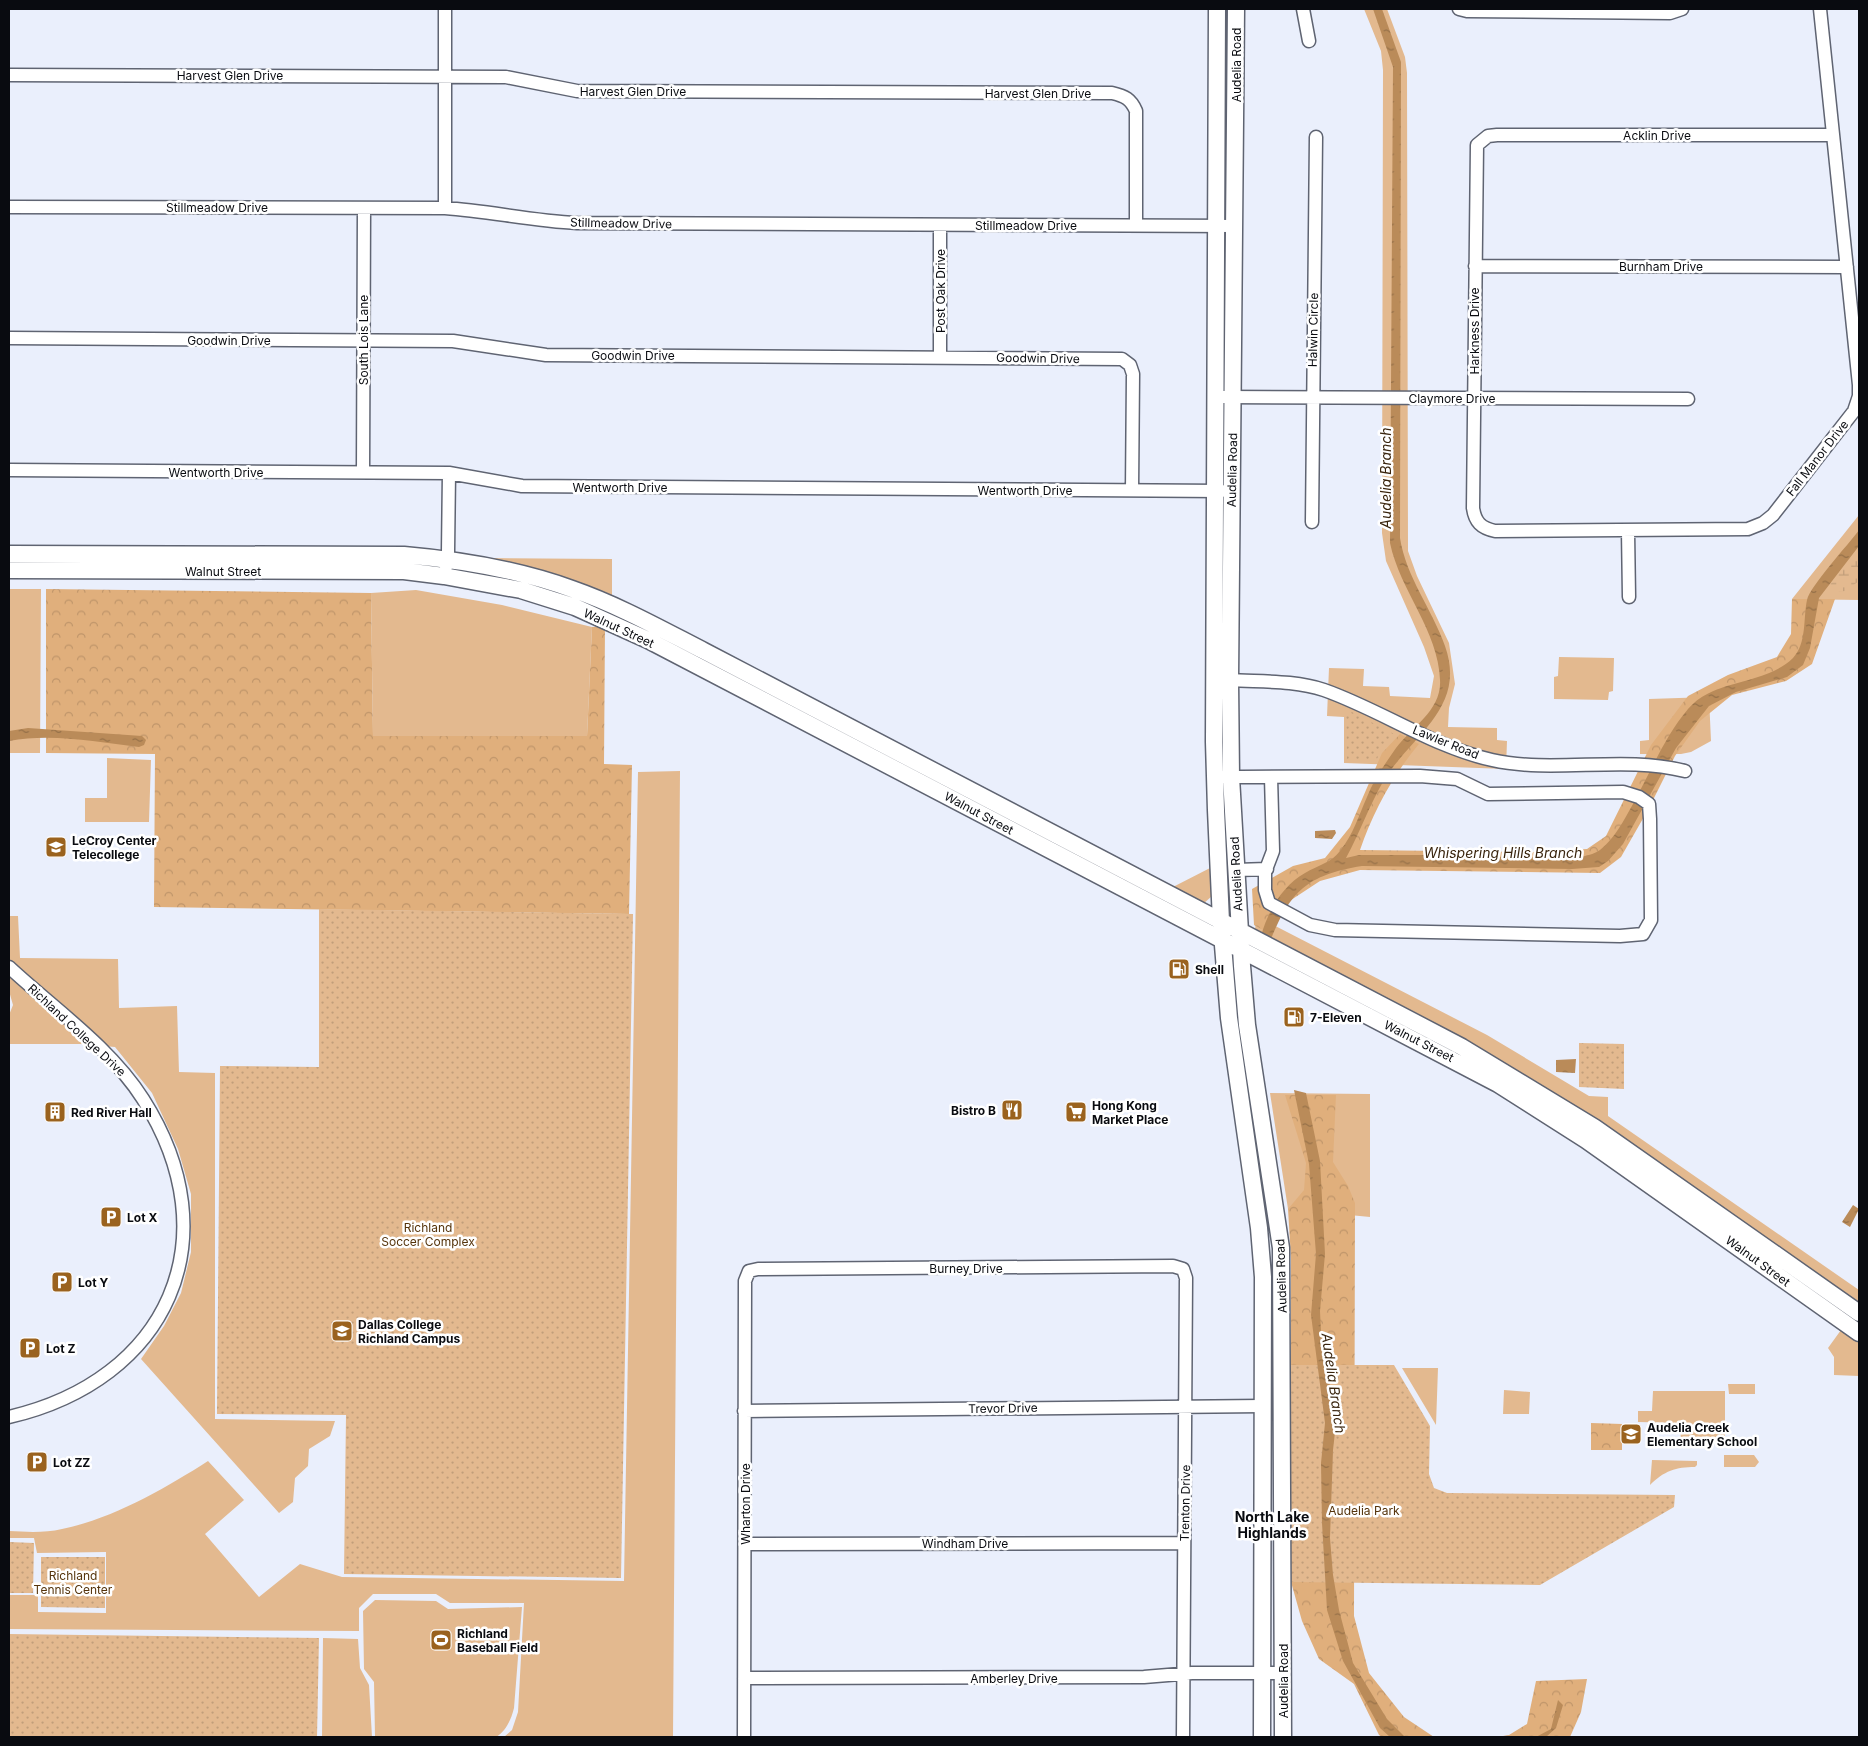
<svg xmlns="http://www.w3.org/2000/svg" width="1868" height="1746" font-family="Inter,sans-serif">
<style>
.green{fill:#e3b98f}
.forest{fill:url(#forest-crowns)}
.wetland{fill:url(#wetland-marsh)}
.park{fill:url(#park-dots)}
.water{fill:url(#water-ripples)}
.lines{fill:none;stroke-linecap:round;stroke-linejoin:round}
.minor-casing{stroke:#5f6472;stroke-width:15}
.major-casing{stroke:#5f6472;stroke-width:19}
.minor{stroke:#fff;stroke-width:12}
.major{stroke:#fff;stroke-width:16}
.labels{text-anchor:middle;dominant-baseline:central;stroke-width:5;stroke-linejoin:round;paint-order:stroke}
.street-label{font-size:12px;fill:#090b10;stroke:#fff}
.poi-label{font-size:12px;font-weight:bold;fill:#090b10;stroke:#fff;text-anchor:start}
.park-label{font-size:12px;fill:#55340c;stroke:#fff}
.water-label{font-size:14px;font-style:italic;fill:#39240d;stroke:#fff}
.neighbourhood-label{font-size:14px;font-weight:bold;fill:#090b10;stroke:#fff}
</style>
<defs>
<pattern id="forest-crowns" width="20" height="18" patternUnits="userSpaceOnUse" patternTransform="scale(1.25)"><rect width="20" height="18" fill="#e0af7c"/><path d="M2 6a3 3 0 1 1 6 0M12 15a3 3 0 1 1 6 0" fill="none" stroke="#bf956a"/></pattern>
<pattern id="wetland-marsh" width="20" height="14" patternUnits="userSpaceOnUse" patternTransform="scale(1.25)"><rect width="20" height="14" fill="#e3b98f"/><path d="M1 5h8M5 5V1M11 12h8M15 12V8" fill="none" stroke="#c19e7a"/></pattern>
<pattern id="park-dots" width="8" height="8" patternUnits="userSpaceOnUse" patternTransform="scale(1.25)"><rect width="8" height="8" fill="#e3b98f"/><path d="M2 2h.1M6 6h.1" fill="none" stroke="#c19e7a" stroke-width="1.8" stroke-linecap="round"/></pattern>
<pattern id="water-ripples" width="26" height="14" patternUnits="userSpaceOnUse" patternTransform="scale(1.25)"><rect width="26" height="14" fill="#ba8b59"/><path d="M2 4q2-2 4 0t4 0M15 11q2-2 4 0t4 0" fill="none" stroke="#957048"/></pattern>
</defs>
<rect width="100%" height="100%" fill="#eaeffc"/>
<path class="green" d="M1364,9H1387L1405,57L1407,73L1408,551L1417,576L1449,643L1455,684L1449,708L1448,727L1497,728V740L1507,741L1506,769L1344,763V717L1327,716L1329,668L1364,669L1363,686L1389,687L1390,696L1430,698L1434,676L1424,647L1386,561L1382,533L1383,70L1381,51Z
M1859,515V600L1792,599Z
M480,558L612,559V597C569,577 525,568 480,558Z
M9,589H41L40,753H9Z
M416,590L502,605L592,627L587,736H373L371,593Z
M1559,657L1614,658L1613,691L1609,692L1608,700L1554,699V677L1558,676Z
M1709,697L1711,741L1691,752L1681,754H1640V741L1649,740V699Z
M107,758L151,760L149,822H85V798H107Z
M680,771L673,1737H504L512,1730L518,1712L524,1603H450L436,1594H373L359,1608V1631L9,1629V1595H38V1612L106,1613V1552L37,1553L34,1538H9V1531C27,1532 45,1533 62,1529C112,1519 166,1488 208,1461L244,1500L205,1534L259,1597L300,1564L342,1577L624,1581L638,772Z
M1212,867V896L1203,904L1171,888Z
M9,916H18L20,958L118,959L119,1008L177,1006L179,1072L215,1073V1419L335,1421L330,1436L309,1449L308,1466L295,1478L293,1502L279,1513L141,1359L164,1326L181,1293L191,1252V1194L178,1149L152,1093L115,1047L80,1044H9V1015L13,1005L9,991Z
M1256,916L1487,1035L1589,1096L1608,1097V1116L1859,1290V1307L1255,932Z
M1270,1093L1370,1094V1217L1288,1209Z
M1841,1330L1859,1343V1376L1834,1375V1357L1828,1348Z
M1402,1368H1438L1436,1425Z
M1728,1384H1755V1394H1729Z
M1504,1390L1530,1392L1529,1414H1503Z
M1653,1391H1725V1443L1681,1442L1680,1423L1638,1422V1411H1652Z
M1724,1455H1754L1759,1462L1755,1467H1724Z
M1652,1460L1697,1461V1465L1695,1467C1676,1467 1664,1471 1650,1485Z
M375,1600L436,1601L448,1609L522,1607L514,1708C511,1720 506,1731 496,1737H375L374,1682L364,1669L363,1611Z
M323,1638L358,1639L360,1668L369,1685L372,1737H322Z"/>
<path class="forest" d="M46,589L371,593L373,736H587L592,627L605,626L604,764L632,765L629,914L154,907L155,754L46,753Z
M1792,599H1835L1812,664L1786,681L1732,695L1700,721L1675,756L1649,808L1621,857L1600,873L1360,870L1320,881L1285,904L1270,934L1254,925L1252,889L1293,866L1325,858L1350,827L1382,753L1400,734L1419,744C1393,775 1373,812 1360,850L1536,852L1587,849L1606,836L1651,745L1688,696L1728,675L1777,657L1791,634Z
M1285,1095H1336L1333,1162L1348,1186L1355,1203L1354,1616L1369,1673L1404,1717L1434,1737H1382L1379,1735L1354,1684L1319,1659L1302,1621L1291,1582V1258L1288,1209L1304,1190L1306,1163Z
M1591,1423L1622,1424V1450H1591Z
M1587,1679L1581,1712L1570,1737H1497L1509,1735L1527,1724L1536,1681Z"/>
<path class="wetland" d="M1859,549V581L1845,591L1832,592L1830,589L1831,584Z"/>
<path class="park" d="M1346,709L1396,735L1381,750L1376,761L1347,759Z
M319,909L633,914L621,1578L344,1574L346,1415L217,1414L220,1066L319,1067Z
M1579,1043L1624,1044V1089L1579,1087Z
M1291,1365H1394L1430,1426L1429,1474L1434,1488L1447,1493L1675,1495L1674,1507L1540,1585L1291,1582Z
M9,1542L34,1543L33,1593H9Z
M41,1557H105V1608L41,1607Z
M9,1634L319,1638L317,1737H9Z"/>
<path class="water" d="M1373,9H1382L1401,62L1400,538C1406,577 1432,609 1445,646C1467,708 1412,735 1384,780C1370,804 1360,832 1346,858L1359,855H1426L1567,858C1578,857 1590,857 1600,850C1615,838 1624,820 1633,804C1650,773 1665,736 1688,709C1714,678 1764,686 1793,658C1807,643 1803,619 1807,600C1810,586 1849,544 1859,530V546L1819,598L1810,648L1803,665L1787,677L1736,692L1709,706L1676,748L1623,844L1608,861L1599,867L1572,869L1362,866C1307,875 1290,891 1270,942L1261,936C1268,911 1282,886 1305,873C1318,865 1331,863 1340,851C1353,835 1359,815 1367,797C1374,779 1385,764 1396,748C1412,727 1442,710 1440,680C1438,630 1400,591 1390,543L1393,67Z
M28,728L142,736L146,740L144,745L139,747C96,742 52,733 9,741V731Z
M1335,830L1336,833L1332,839L1315,838V831Z
M1576,1059L1575,1073L1556,1072V1060Z
M1294,1090L1306,1093L1320,1161L1325,1254L1320,1311L1321,1332L1336,1423L1333,1450L1330,1538L1333,1575L1339,1610L1353,1663L1387,1719L1405,1737H1390L1380,1728L1343,1661L1327,1610L1322,1523L1321,1463L1325,1423L1311,1315L1316,1254L1309,1164Z
M1853,1205L1859,1209L1850,1227L1842,1222Z
M1558,1700L1563,1705L1556,1728L1546,1737H1536L1551,1729Z"/>
<g class="lines">
<g class="minor-casing">
<path id="minor" d="M1303,9L1309,41
M1459,9L1467,11L1670,13L1682,9
M1820,9L1859,385V396L1854,411L1773,515L1763,523L1748,529L1495,531C1481,528 1475,522 1473,508L1477,145L1488,136L1497,135H1833
M9,75L506,77L577,91L1112,93C1125,96 1131,99 1136,111V226
M9,207L445,208C489,211 532,221 577,223L1235,226
M445,208V9
M1475,266L1847,267
M9,338L453,341L546,355L1122,359L1130,365L1133,374L1132,490
M940,357V225
M1223,397L1688,399
M9,470L449,473L522,486L1222,491
M363,472L364,208
M1312,522L1316,137
M1628,531L1629,597
M446,567L448,552L449,473
M1222,677L1230,680C1260,682 1295,680 1324,690C1381,710 1433,747 1492,760C1555,774 1622,755 1685,771
M1223,777H1242L1420,776L1457,779L1488,794L1623,792L1639,797L1649,804L1650,819L1651,920L1643,934L1620,936L1335,930L1310,925L1269,903L1265,890V872L1273,851L1271,777
M1236,870L1267,869
M9,967C54,1009 109,1046 143,1099C232,1239 168,1380 9,1417
M744,1411L1263,1406
M745,1544L1184,1543
M744,1678L1144,1677L1192,1673H1283
M744,1737L745,1281L749,1271L758,1269L1173,1266L1183,1269L1186,1278L1183,1737"/>
</g>
<g class="major-casing">
<path id="major" d="M1217,9L1214,742L1216,810L1221,921L1229,1018L1259,1228L1263,1277L1262,1737
M1236,9L1230,680L1231,777L1242,966L1247,1025L1281,1248L1283,1737
M9,554L404,555C461,560 517,569 572,589C618,605 661,629 704,651L1462,1047L1594,1127L1859,1313
M9,570L404,571L444,576L521,590L575,607L648,640L1498,1084L1586,1140L1859,1333"/>
</g>
<use href="#minor" class="minor"/>
<use href="#major" class="major"/>
</g>
<defs>
<g id="school-square" transform="scale(1.125)"><rect x="-9" y="-9" width="18" height="18" rx="4" fill="#9a621e" stroke="#fff"/><path d="M0-5L7-2L0 1L-7-2ZM-4 1L0 2.5L4 1V4Q0 6-4 4Z" fill="#fff"/></g>
<g id="fuel-square" transform="scale(1.125)"><rect x="-9" y="-9" width="18" height="18" rx="4" fill="#9a621e" stroke="#fff"/><path d="M-5.5-6h7V0h2V4h1.3V-2.5L3-4.5l.8-.8L6-3V5H2.5V1h-1V6h-7ZM-4.2-4.7v3.2H.2V-4.7Z" fill="#fff"/></g>
<g id="restaurant-square" transform="scale(1.125)"><rect x="-9" y="-9" width="18" height="18" rx="4" fill="#9a621e" stroke="#fff"/><path d="M-5-6h1v4h1v-4h1v4h1v-4h1v5L-1.5 .5V6h-2V.5L-5-1ZM5-6V6H3V1.5H1.5Q1.5-4 5-6Z" fill="#fff"/></g>
<g id="building-square" transform="scale(1.125)"><rect x="-9" y="-9" width="18" height="18" rx="4" fill="#9a621e" stroke="#fff"/><path d="M-4-6H4V6H1V3H-1V6H-4ZM-2.5-4.3h1.7v1.8h-1.7ZM.8-4.3h1.7v1.8H.8ZM-2.5-1h1.7V.8h-1.7ZM.8-1h1.7V.8H.8Z" fill="#fff"/></g>
<g id="supermarket-square" transform="scale(1.125)"><rect x="-9" y="-9" width="18" height="18" rx="4" fill="#9a621e" stroke="#fff"/><path d="M-6-5.5h2.5l.6 2H6L4.5 2H-2.5L-4.4-4H-6ZM-1.5 3.2a1.3 1.3 0 1 0 .1 0ZM3 3.2a1.3 1.3 0 1 0 .1 0Z" fill="#fff"/></g>
<g id="parking-square" transform="scale(1.125)"><rect x="-9" y="-9" width="18" height="18" rx="4" fill="#9a621e" stroke="#fff"/><path d="M-3.5-5.5H1a3.5 3.5 0 0 1 0 7H-1V5.5H-3.5ZM-1-3.4V-.6H.8a1.4 1.4 0 0 0 0-2.8Z" fill="#fff"/></g>
<g id="university-square" transform="scale(1.125)"><rect x="-9" y="-9" width="18" height="18" rx="4" fill="#9a621e" stroke="#fff"/><path d="M0-5L7-2L0 1L-7-2ZM-4 1L0 2.5L4 1V4Q0 6-4 4Z" fill="#fff"/></g>
<g id="stadium-square" transform="scale(1.125)"><rect x="-9" y="-9" width="18" height="18" rx="4" fill="#9a621e" stroke="#fff"/><path d="M0-5a6.5 5 0 1 0 0 10a6.5 5 0 1 0 0-10ZM-3.5-1.8h7v3.6h-7Z" fill="#fff"/></g>
</defs>
<g fill-rule="evenodd">
<use href="#school-square" x="56" y="847"/>
<use href="#fuel-square" x="1179" y="969"/>
<use href="#fuel-square" x="1294" y="1017"/>
<use href="#restaurant-square" x="1012" y="1110"/>
<use href="#building-square" x="55" y="1112"/>
<use href="#supermarket-square" x="1076" y="1112"/>
<use href="#parking-square" x="111" y="1217"/>
<use href="#parking-square" x="62" y="1282"/>
<use href="#university-square" x="342" y="1331"/>
<use href="#parking-square" x="30" y="1348"/>
<use href="#school-square" x="1631" y="1434"/>
<use href="#parking-square" x="37" y="1462"/>
<use href="#stadium-square" x="441" y="1640"/>
</g>
<g class="labels">
<g class="street-label">
<text transform="translate(1236 65) rotate(-90)">Audelia Road</text>
<text x="230" y="75">Harvest Glen Drive</text>
<text x="633" y="91">Harvest Glen Drive</text>
<text x="1038" y="93">Harvest Glen Drive</text>
<text x="1657" y="135">Acklin Drive</text>
<text x="217" y="207">Stillmeadow Drive</text>
<text transform="translate(621 223) rotate(1)">Stillmeadow Drive</text>
<text x="1026" y="225">Stillmeadow Drive</text>
<text x="1661" y="266">Burnham Drive</text>
<text transform="translate(940 291) rotate(-90)">Post Oak Drive</text>
<text transform="translate(1313 330) rotate(-89)">Halwin Circle</text>
<text transform="translate(1474 331) rotate(-90)">Harkness Drive</text>
<text x="229" y="340">Goodwin Drive</text>
<text transform="translate(363 340) rotate(-90)">South Lois Lane</text>
<text x="633" y="355">Goodwin Drive</text>
<text transform="translate(1038 358) rotate(1)">Goodwin Drive</text>
<text x="1452" y="398">Claymore Drive</text>
<text transform="translate(1817 458) rotate(-52)">Fall Manor Drive</text>
<text transform="translate(1232 470) rotate(-89)">Audelia Road</text>
<text x="216" y="472">Wentworth Drive</text>
<text x="620" y="487">Wentworth Drive</text>
<text x="1025" y="490">Wentworth Drive</text>
<text x="223" y="571">Walnut Street</text>
<text transform="translate(619 628) rotate(25)">Walnut Street</text>
<text transform="translate(1446 742) rotate(22)">Lawler Road</text>
<text transform="translate(979 813) rotate(28)">Walnut Street</text>
<text transform="translate(1236 874) rotate(-93)">Audelia Road</text>
<text transform="translate(77 1030) rotate(43)">Richland College Drive</text>
<text transform="translate(1419 1041) rotate(27)">Walnut Street</text>
<text transform="translate(1758 1261) rotate(36)">Walnut Street</text>
<text x="966" y="1268">Burney Drive</text>
<text transform="translate(1281 1276) rotate(-92)">Audelia Road</text>
<text transform="translate(1003 1408) rotate(-1)">Trevor Drive</text>
<text transform="translate(1185 1503) rotate(-89)">Trenton Drive</text>
<text transform="translate(745 1504) rotate(-90)">Wharton Drive</text>
<text x="965" y="1543">Windham Drive</text>
<text x="1014" y="1678">Amberley Drive</text>
<text transform="translate(1283 1681) rotate(-90)">Audelia Road</text>
</g>
<g class="poi-label">
<text x="72" y="840">LeCroy Center<tspan x="72" dy="14">Telecollege</tspan></text>
<text x="1195" y="969">Shell</text>
<text x="1310" y="1017">7-Eleven</text>
<text x="1092" y="1105">Hong Kong<tspan x="1092" dy="14">Market Place</tspan></text>
<text x="996" y="1110" text-anchor="end">Bistro B</text>
<text x="71" y="1112">Red River Hall</text>
<text x="127" y="1217">Lot X</text>
<text x="78" y="1282">Lot Y</text>
<text x="358" y="1324">Dallas College<tspan x="358" dy="14">Richland Campus</tspan></text>
<text x="46" y="1348">Lot Z</text>
<text x="1647" y="1427">Audelia Creek<tspan x="1647" dy="14">Elementary School</tspan></text>
<text x="53" y="1462">Lot ZZ</text>
<text x="457" y="1633">Richland<tspan x="457" dy="14">Baseball Field</tspan></text>
</g>
<g class="park-label">
<text x="428" y="1227">Richland<tspan x="428" dy="14">Soccer Complex</tspan></text>
<text x="1364" y="1510">Audelia Park</text>
<text x="73" y="1575">Richland<tspan x="73" dy="14">Tennis Center</tspan></text>
</g>
<g class="water-label">
<text transform="translate(1385 478) rotate(-90)">Audelia Branch</text>
<text x="1503" y="852">Whispering Hills Branch</text>
<text transform="translate(1334 1383) rotate(82)">Audelia Branch</text>
</g>
<g class="neighbourhood-label">
<text x="1272" y="1516">North Lake<tspan x="1272" dy="16">Highlands</tspan></text>
</g>
</g>
<rect width="1868" height="1746" fill="none" stroke="#090b10" stroke-width="20"/>
</svg>
